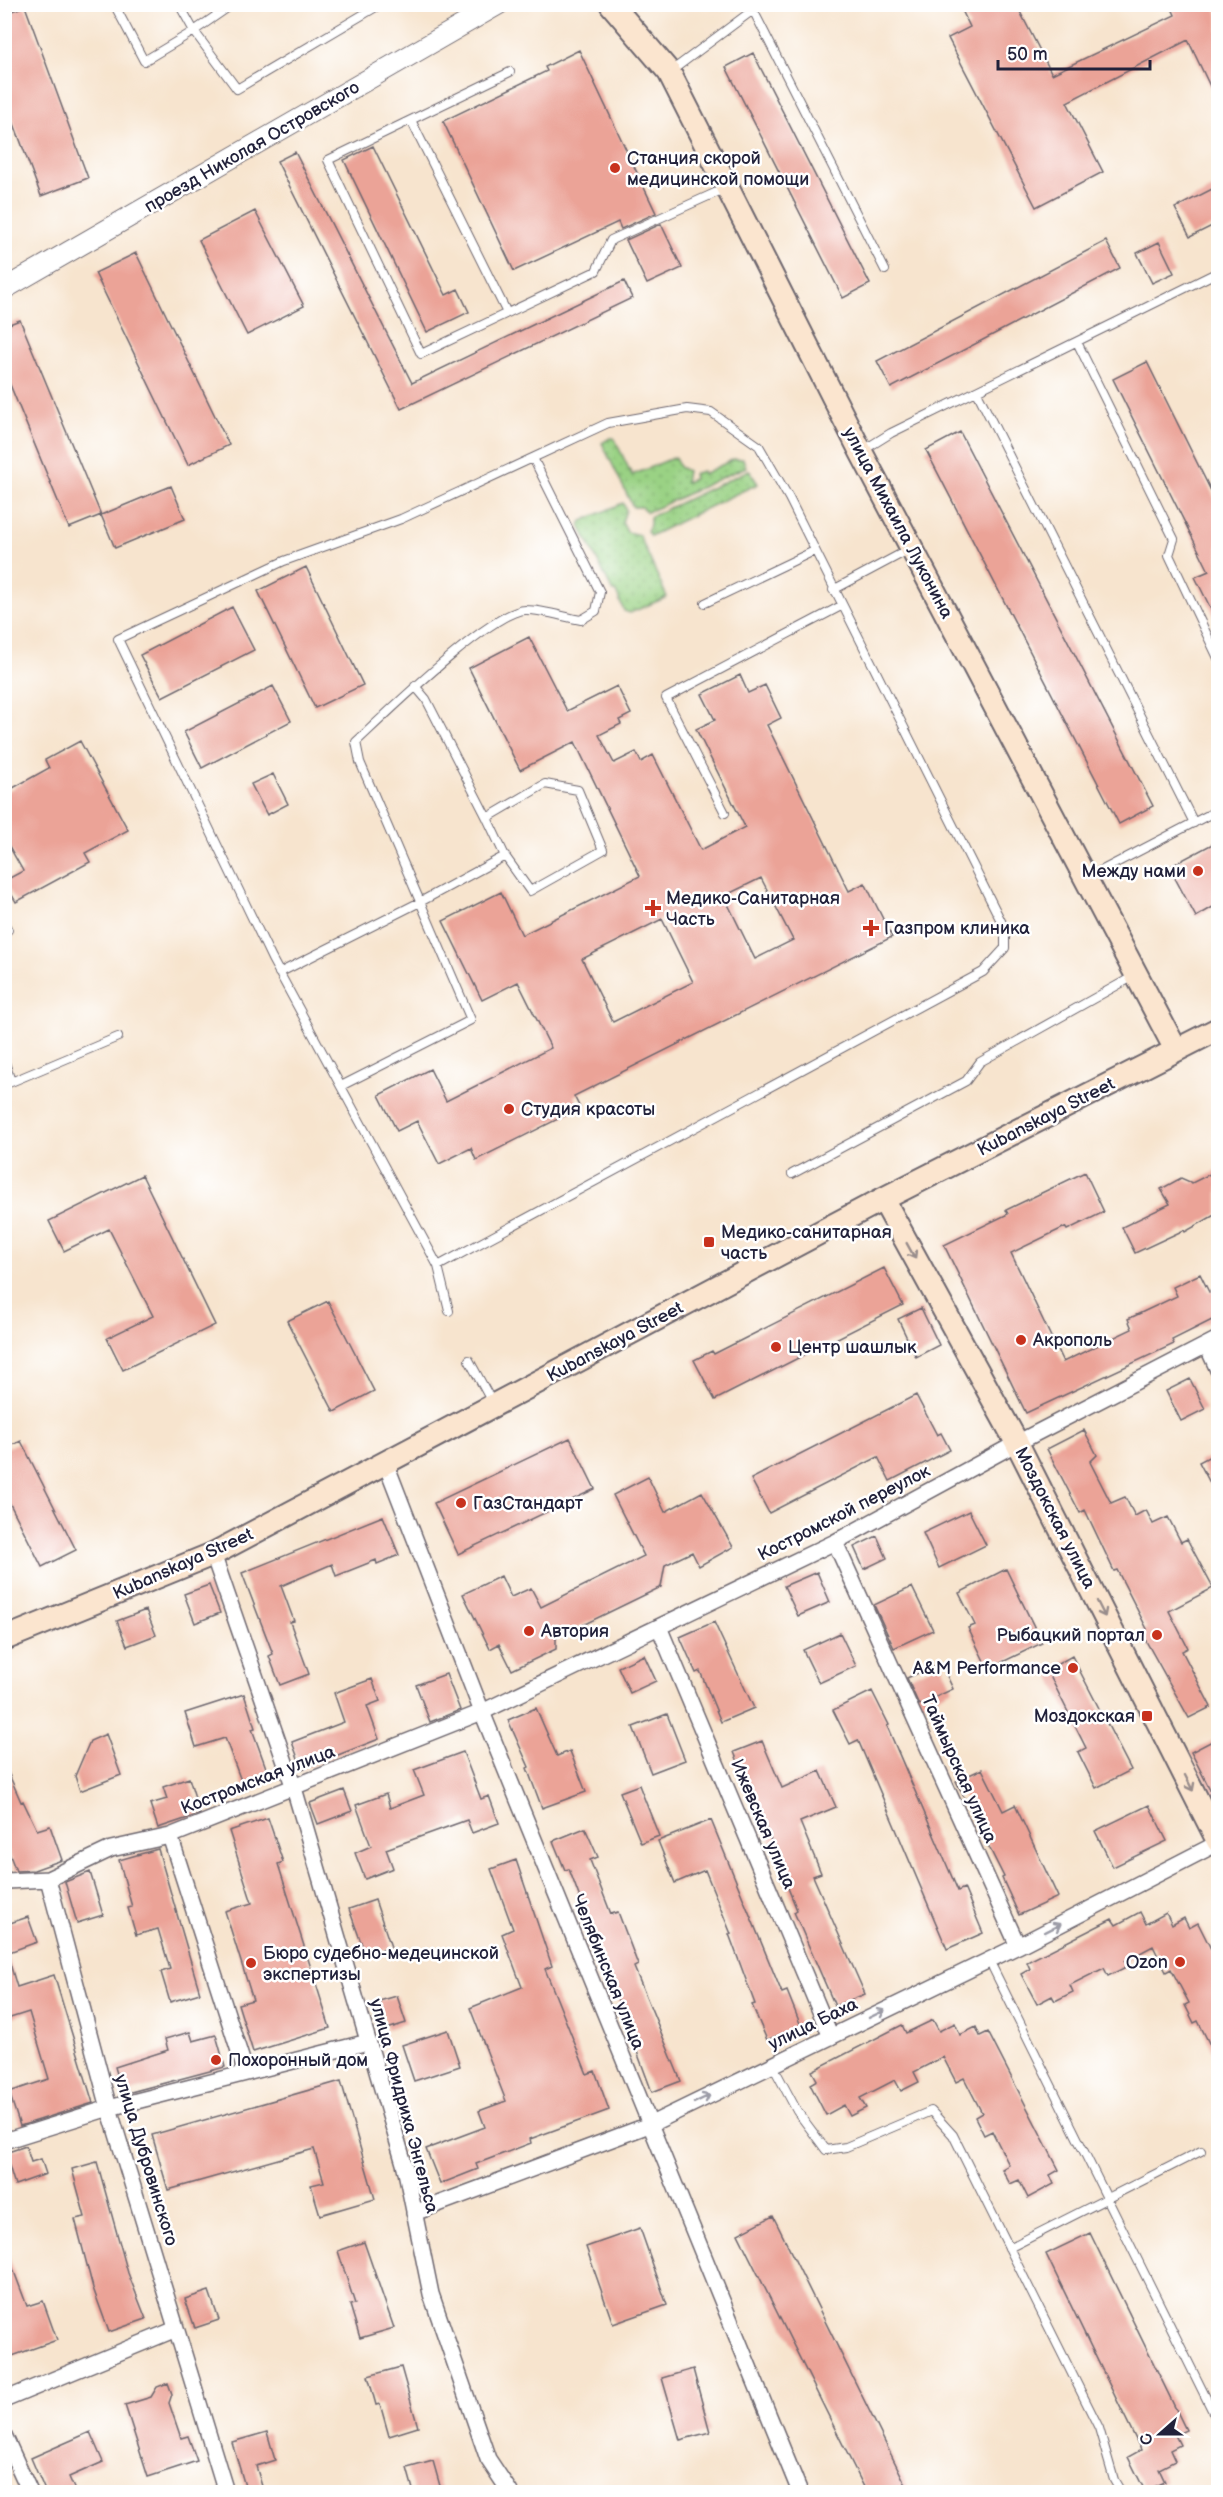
<svg xmlns="http://www.w3.org/2000/svg" width="1223" height="2497" font-family="'Balsamiq Sans',sans-serif">
<style>
.grass{fill:url(#grass-dots);stroke:#5e7a60;stroke-width:1.5}
.building{fill:#eba397;fill-rule:evenodd}
.lines{fill:none;stroke-linecap:round;stroke-linejoin:round}
.service-casing{stroke:#6d666e;stroke-width:10}
.minor-casing{stroke:#6d666e;stroke-width:18}
.tertiary-casing{stroke:#6d666e;stroke-width:22}
.secondary-casing{stroke:#6d666e;stroke-width:26}
.service{stroke:#fff;stroke-width:8}
.minor{stroke:#fff;stroke-width:15}
.tertiary{stroke:#fff;stroke-width:20}
.secondary{stroke:#fbe5cf;stroke-width:22}
.oneway{stroke:#998d8c}
.oneway2{stroke:#9c9ca7}
.poi-dot{fill:#c8321e;stroke:#fff;stroke-width:2}
.labels{text-anchor:middle;dominant-baseline:central;stroke-width:5;stroke-linejoin:round;paint-order:stroke}
.street-label{font-size:18px;fill:#22223b;stroke:#fff}
.poi-label{font-size:18px;fill:#22223b;stroke:#fff;text-anchor:start}
</style>
<defs>
<pattern id="grass-dots" width="8" height="8" patternUnits="userSpaceOnUse" patternTransform="scale(1.5)"><rect width="8" height="8" fill="#9ad284"/><path d="M2 2h.1M6 6h.1" fill="none" stroke="#84b473" stroke-width="1.8" stroke-linecap="round"/></pattern>
</defs>
<rect width="100%" height="100%" fill="#fff"/>
<filter id="ink" filterUnits="userSpaceOnUse"><feTurbulence type="fractalNoise" baseFrequency=".0167" numOctaves="2"/><feDisplacementMap in="SourceGraphic" scale="12" xChannelSelector="R" yChannelSelector="G"/><feConvolveMatrix kernelMatrix="1 2 1 2 8 2 1 2 1" color-interpolation-filters="sRGB"/></filter>
<filter id="wash" filterUnits="userSpaceOnUse"><feTurbulence type="fractalNoise" baseFrequency=".008" numOctaves="4" result="noise"/><feDisplacementMap in="SourceGraphic" scale="24" xChannelSelector="R" yChannelSelector="G"/><feGaussianBlur stdDeviation="1.35" result="paint"/><feColorMatrix in="noise" values="0 0 0 0 0 0 0 0 0 0 0 0 0 0 0 0 0 1.4 0 .05"/><feComposite in="paint" operator="in"/></filter>
<g filter="url(#wash)">
<rect width="100%" height="100%" fill="#f7e4ce"/>
<path class="grass" d="M610,438H614L632,475L675,457L679,467L687,471L685,482L694,479L693,474L702,471L703,474L734,459H743L746,467C712,481 681,498 647,512L641,507H633L602,443Z
M749,470L758,484C721,500 686,519 650,536L647,531L650,525V517Z
M623,503L626,510L622,522L627,532L639,535L667,597L630,613L624,611L616,592H613L580,526L582,521Z"/>
<g id="blocks">
<path class="building" d="M959,4H1016L1052,74L1175,15L1170,4H1214L1218,14V103L1188,40L1067,102L1103,172L1036,207L948,38L970,27Z
M25,6L88,178L41,196L4,97V14Z
M579,50L656,213L621,229L618,222L514,271L443,121L547,71L545,67Z
M753,53L870,284L843,298L726,67Z
M373,146L446,295L458,289L469,312L427,332L344,160Z
M295,152L412,383L624,281L632,298L401,409L277,161Z
M1218,186V223L1190,237L1175,208Z
M255,211L304,306L247,335L199,240Z
M661,224L682,268L647,284L626,240Z
M1106,241L1120,268L891,388L877,361Z
M1159,242L1174,273L1152,283L1137,253Z
M136,253L229,445L188,465L95,273Z
M20,320L101,515L69,528L4,370V326Z
M1147,362L1218,505V623L1195,577L1209,571L1113,379Z
M960,432L1153,806L1119,824L926,450Z
M171,486L185,519L115,548L101,515Z
M306,567L363,685L315,708L258,591Z
M232,607L254,650L162,697L140,655Z
M529,637L567,711L617,686L631,714L619,720L621,724L599,735L614,763L636,752L641,762L653,755L701,850L745,827L696,729L715,720L702,694L740,675L748,693L765,685L781,718L767,725L849,891L865,883L892,937L574,1096L580,1108L476,1160L471,1148L439,1164L417,1121L397,1131L379,1095L430,1069L446,1101L551,1048L518,982L482,1000L443,921L501,892L522,935L640,876L575,742L520,770L469,668ZM761,878L793,940L755,959L724,896ZM662,919L693,982L613,1022L582,959Z
M273,686L291,721L202,768L184,732Z
M80,741L128,830L85,853L90,862L16,902L4,881L23,871L4,837V793L49,768L45,760Z
M273,774L288,804L267,815L251,784Z
M1218,841V904L1196,917L1169,867Z
M1218,1170V1213L1185,1232L1184,1230L1135,1253L1122,1227L1170,1204L1161,1189L1181,1178L1192,1183Z
M1085,1172L1104,1212L1067,1230L1065,1227L1011,1253L1063,1362L1132,1329L1128,1319L1177,1296L1173,1287L1200,1274L1209,1292L1218,1287V1317L1172,1340L1174,1344L1026,1413L944,1245L1008,1214L1006,1210Z
M142,1175L215,1325L123,1370L107,1338L153,1316L109,1229L64,1251L49,1221Z
M884,1268L903,1305L715,1400L694,1360L712,1351L714,1354Z
M328,1301L374,1391L334,1412L287,1321Z
M921,1308L939,1345L916,1357L898,1319Z
M1190,1379L1205,1409L1181,1421L1166,1391Z
M916,1395L937,1435L941,1433L950,1450L890,1481L878,1457L769,1513L751,1479Z
M1084,1430L1097,1455L1090,1462L1111,1503L1125,1497L1135,1516L1146,1510L1153,1524L1168,1517L1181,1542L1187,1539L1213,1588L1169,1611L1188,1648L1182,1651L1211,1707L1189,1718L1141,1632L1147,1629L1117,1570L1114,1571L1085,1510L1080,1513L1047,1449Z
M570,1438L595,1489L458,1554L434,1503Z
M21,1441L76,1550L42,1567L4,1492V1449Z
M1218,1452V1498L1199,1462Z
M648,1477L665,1512L702,1492L733,1547L699,1566L692,1552L665,1565L661,1587L556,1638V1649L512,1670L499,1644L490,1649L463,1594L501,1576L511,1597L531,1588L541,1607L644,1556L613,1495Z
M969,1511L986,1545L939,1568L923,1533Z
M383,1516L399,1555L377,1564L376,1560L336,1576L332,1564L281,1586L294,1621L290,1622L309,1674L280,1685L269,1656L273,1654L242,1573Z
M877,1536L887,1558L864,1569L854,1547Z
M1006,1569L1042,1643L988,1669L968,1628L975,1625L959,1593Z
M817,1572L830,1602L798,1616L784,1586Z
M209,1585L220,1613L195,1623L184,1594Z
M912,1587L933,1630L894,1648L874,1605Z
M146,1610L156,1635L127,1646L117,1621Z
M714,1622L754,1708L721,1722L700,1671L696,1673L680,1637Z
M840,1633L856,1666L819,1683L803,1650Z
M644,1655L656,1681L630,1693L618,1667Z
M1072,1656L1131,1770L1096,1788L1078,1752L1086,1748L1047,1670Z
M941,1663L953,1689L919,1705L907,1678Z
M446,1674L460,1710L430,1722L416,1685Z
M372,1679L380,1701L367,1706L379,1739L302,1769L292,1742L344,1722L334,1693Z
M872,1691L889,1725L887,1726L958,1891L964,1888L983,1933L947,1949L858,1740L850,1744L833,1710Z
M244,1694L255,1728L252,1729L269,1776L243,1786L225,1738L196,1747L185,1713Z
M536,1708L557,1756L570,1751L586,1792L542,1808L527,1768L529,1767L508,1720Z
M667,1714L685,1760L651,1773L633,1727Z
M106,1734L121,1775L80,1791L75,1776L90,1741Z
M1218,1738V1805L1191,1752Z
M762,1741L782,1788L820,1771L836,1807L800,1822L821,1873L813,1876L865,1994L835,2006L794,1912L797,1910L777,1861L779,1860L734,1752Z
M463,1752L481,1799L489,1796L499,1823L472,1833L467,1820L386,1849L393,1868L365,1879L355,1853L371,1846L356,1805L386,1794L390,1808L424,1795L414,1770Z
M4,1763L21,1802L23,1801L37,1830L50,1826L62,1860L34,1870L16,1871L4,1840Z
M982,1769L1003,1811L1015,1805L1058,1897L1019,1915L1002,1878L1004,1877L956,1781Z
M189,1778L200,1814L158,1828L150,1804L167,1799L163,1787Z
M639,1785L659,1836L641,1843L620,1792Z
M344,1790L352,1811L318,1824L310,1803Z
M1149,1805L1167,1841L1113,1867L1095,1831Z
M268,1818L283,1862L278,1864L330,2028L253,2052L238,2004L253,2000L225,1911L252,1903L229,1831Z
M711,1820L782,1993L787,1991L801,2026L767,2040L752,2005L755,2004L729,1934H731L705,1870L675,1883L658,1841Z
M585,1828L598,1857L590,1860L611,1914L618,1912L638,1965L634,1967L681,2081L652,2092L569,1869L565,1870L553,1841Z
M158,1849L200,1993L170,2002L161,1972L170,1969L158,1929L136,1935L128,1908L132,1907L119,1860Z
M516,1860L552,1966L545,1969L587,2074L595,2071L609,2110L530,2139L531,2143L476,2164L478,2169L440,2184L426,2149L485,2127L479,2111L506,2101L470,2008L522,1987L502,1934L513,1929L491,1869Z
M90,1872L103,1915L77,1923L65,1882Z
M375,1900L391,1947L366,1956L349,1909Z
M1140,1912L1146,1924L1166,1913L1172,1925L1184,1918L1189,1928L1198,1923L1218,1963V2061L1198,2021L1194,2023L1185,2005L1189,2003L1171,1969L1166,1972L1153,1946L1125,1961L1128,1966L1108,1976L1104,1968L1070,1985L1073,1992L1055,2001L1052,1996L1037,2004L1021,1974L1030,1969L1027,1962L1112,1919L1116,1925Z
M28,1917L37,1942L4,1954V1925Z
M8,1957L17,1987L54,1975L93,2103L20,2126L9,2092L49,2079L29,2012L4,2020V1958Z
M397,1996L406,2023L387,2029L379,2001Z
M933,2020L939,2031L955,2023L960,2035L976,2027L980,2036L988,2032L1059,2170L1050,2175L1054,2184L1028,2198L1019,2180L1010,2184L1002,2169L1009,2165L992,2131L984,2135L975,2117L982,2113L964,2078L956,2082L943,2057L914,2072L919,2082L901,2091L895,2080L860,2098L866,2108L850,2116L844,2105L826,2115L810,2084L817,2080L812,2071L902,2025L906,2033Z
M448,2030L460,2066L414,2081L402,2045Z
M190,2032L193,2041L216,2035L225,2067L123,2094L115,2067L168,2050L165,2039Z
M341,2081L375,2199L320,2215L311,2185L324,2182L314,2149L168,2190L152,2135Z
M26,2146L31,2162L41,2159L46,2174L15,2185L5,2153Z
M97,2162L128,2273L146,2319L109,2332L93,2288L75,2219L85,2217L72,2169Z
M773,2216L910,2493H867L738,2234Z
M640,2228L667,2305L613,2324L586,2247Z
M1090,2233L1186,2430L1175,2435L1180,2445L1170,2450L1175,2461L1159,2469L1165,2482L1145,2491L1128,2457L1141,2450L1046,2254Z
M364,2242L394,2328L360,2338L350,2305L355,2304L338,2251Z
M6,2250L27,2306L43,2301L57,2340L4,2359V2314L9,2312L4,2300Z
M209,2291L219,2320L195,2328L185,2299Z
M401,2367L418,2427L389,2436L380,2404L376,2405L368,2376Z
M693,2369L710,2432L680,2440L662,2378Z
M168,2383L172,2394L169,2403L181,2438L188,2436L197,2461L148,2477L125,2405L151,2397L157,2387Z
M90,2432L103,2462L69,2477L76,2493H46L31,2458Z
M267,2432L275,2460L256,2466L264,2493H247L232,2442Z
M433,2461L442,2493H414L407,2468Z"/>
</g>
</g>
<g filter="url(#ink)">
<use href="#blocks" fill-opacity="0" stroke="#6d666e" stroke-width="1.5"/>
<g class="lines">
<g class="service-casing">
<path id="service" d="M114,4L144,61L194,31L237,89L381,4
M179,4L194,31L233,4
M750,4L885,270
M510,72L328,160L421,354L596,271L611,240L726,188
M670,72L761,4
M411,120L507,313
M1077,342L1174,539L1169,555L1218,658
M977,392L1194,823
M862,451L891,433L1218,272
M833,590L910,549
M705,603L814,551
M725,813L666,698L841,606
M487,818L505,856
M1089,877L1218,810
M4,923L8,930L4,932
M279,973L420,902L505,856L530,891L603,850L578,790L545,784L487,818L426,699L415,686
M4,1059L11,1082
M4,1085L118,1037
M341,1086L471,1020L360,762L356,742C384,716 493,609 526,610C544,610 564,617 581,620L596,611L600,592L533,458
M792,1174L966,1081L980,1062L1134,976
M438,1266L272,959L118,639L284,561L401,519L608,423L687,409L711,412L759,446L789,498L1005,929V948L983,972L438,1266L449,1311
M469,1360L493,1404
M989,1960L1218,2422
M773,2066L797,2111L826,2150L846,2147L931,2111L953,2135L1099,2428L1114,2480L1121,2492
M1009,2248L1201,2151"/>
</g>
<g class="minor-casing">
<path id="minor" d="M1207,1346L1218,1370
M386,1464L482,1712L800,2492
M835,1542L1018,1946
M213,1554L294,1788L405,2167L431,2294L488,2459L510,2492
M659,1627L831,2037
M170,1836L246,2073
M4,1878L7,1881L48,1879L109,2108L226,2492
M48,1879L111,1849L170,1836L482,1712L835,1542L1017,1443L1218,1339
M4,2141L109,2108L368,2042
M414,2213L649,2125L1018,1946L1218,1843
M4,2400L176,2329
M4,2435L30,2492"/>
</g>
<g class="tertiary-casing">
<path id="tertiary" d="M4,289L499,4"/>
</g>
<g class="secondary-casing">
<path id="secondary" d="M611,4L669,72L861,452L1176,1050
M883,1199L1017,1443L1218,1841
M4,1639L213,1554L883,1199L1218,1029"/>
</g>
<use href="#service" class="service"/>
<use href="#minor" class="minor"/>
<use href="#tertiary" class="tertiary"/>
<use href="#secondary" class="secondary"/>
</g>
<defs><path id="oneway-shaft" d="M-6 0H5M1.5-3L5.5 0L1.5 3" fill="none" stroke-width="1.6" stroke-linecap="round" stroke-linejoin="round" transform="scale(1.5)"/></defs>
<g class="oneway">
<use href="#oneway-shaft" transform="translate(911 1251) rotate(61)"/>
<use href="#oneway-shaft" transform="translate(1101 1609) rotate(63)"/>
<use href="#oneway-shaft" transform="translate(1189 1783) rotate(63)"/>
</g>
<g class="oneway2">
<use href="#oneway-shaft" transform="translate(1053 1928) rotate(-27)"/>
<use href="#oneway-shaft" transform="translate(877 2014) rotate(-26)"/>
<use href="#oneway-shaft" transform="translate(702 2099) rotate(-26)"/>
</g>
</g>
<g class="poi-dot">
<circle cx="615" cy="168" r="6"/>
<circle cx="1198" cy="871" r="6"/>
<path d="M650 899h6v6h6v6h-6v6h-6v-6h-6v-6h6z"/>
<path d="M868 919h6v6h6v6h-6v6h-6v-6h-6v-6h6z"/>
<circle cx="509" cy="1109" r="6"/>
<rect x="703" y="1236" width="12" height="12" rx="3"/>
<circle cx="1021" cy="1340" r="6"/>
<circle cx="776" cy="1347" r="6"/>
<circle cx="461" cy="1503" r="6"/>
<circle cx="529" cy="1631" r="6"/>
<circle cx="1157" cy="1635" r="6"/>
<circle cx="1073" cy="1668" r="6"/>
<rect x="1141" y="1710" width="12" height="12" rx="3"/>
<circle cx="1180" cy="1962" r="6"/>
<circle cx="251" cy="1963" r="6"/>
<circle cx="216" cy="2060" r="6"/>
</g>
<g class="labels">
<g class="street-label">
<text transform="translate(252 147) rotate(-30)">проезд Николая Островского</text>
<text transform="translate(898 523) rotate(62)">улица Михаила Луконина</text>
<text transform="translate(1046 1117) rotate(-27)">Kubanskaya Street</text>
<text transform="translate(615 1342) rotate(-28)">Kubanskaya Street</text>
<text transform="translate(844 1513) rotate(-27)">Костромской переулок</text>
<text transform="translate(1055 1518) rotate(63)">Моздокская улица</text>
<text transform="translate(183 1564) rotate(-24)">Kubanskaya Street</text>
<text transform="translate(959 1769) rotate(66)">Таймырская улица</text>
<text transform="translate(258 1780) rotate(-21)">Костромская улица</text>
<text transform="translate(763 1824) rotate(67)">Ижевская улица</text>
<text transform="translate(608 1972) rotate(68)">Челябинская улица</text>
<text transform="translate(813 2024) rotate(-26)">улица Баха</text>
<text transform="translate(404 2106) rotate(75)">улица Фридриха Энгельса</text>
<text transform="translate(146 2160) rotate(73)">улица Дубровинского</text>
</g>
<g class="poi-label">
<text x="627" y="158">Станция скорой<tspan x="627" dy="21">медицинской помощи</tspan></text>
<text x="1186" y="871" text-anchor="end">Между нами</text>
<text x="666" y="898">Медико-Санитарная<tspan x="666" dy="21">Часть</tspan></text>
<text x="884" y="928">Газпром клиника</text>
<text x="521" y="1109">Студия красоты</text>
<text x="721" y="1232">Медико-санитарная<tspan x="721" dy="21">часть</tspan></text>
<text x="1033" y="1340">Акрополь</text>
<text x="788" y="1347">Центр шашлык</text>
<text x="473" y="1503">ГазСтандарт</text>
<text x="541" y="1631">Автория</text>
<text x="1145" y="1635" text-anchor="end">Рыбацкий портал</text>
<text x="1061" y="1668" text-anchor="end">A&amp;M Performance</text>
<text x="1135" y="1716" text-anchor="end">Моздокская</text>
<text x="263" y="1953">Бюро судебно-медецинской<tspan x="263" dy="21">экспертизы</tspan></text>
<text x="1168" y="1962" text-anchor="end">Ozon</text>
<text x="228" y="2060">Похоронный дом</text>
</g>
</g>
<rect width="1223" height="2497" fill="none" stroke="#fff" stroke-width="24"/>
<g transform="translate(1160 2434) rotate(249)" stroke="#ffffff" stroke-width="4.5" paint-order="stroke">
<path d="M0-4.5L10 22L0 15L-10 22Z" fill="#22223b"/>
<text y="-9" font-size="16" font-weight="bold" text-anchor="middle" fill="#22223b">С</text>
</g>
<path d="M998 60v9h152v-9" fill="none" stroke="#22223b" stroke-width="3"/>
<text x="1007" y="60" font-size="18" fill="#22223b" stroke="#ffffff" stroke-width="4.5" paint-order="stroke">50 m</text>
</svg>
